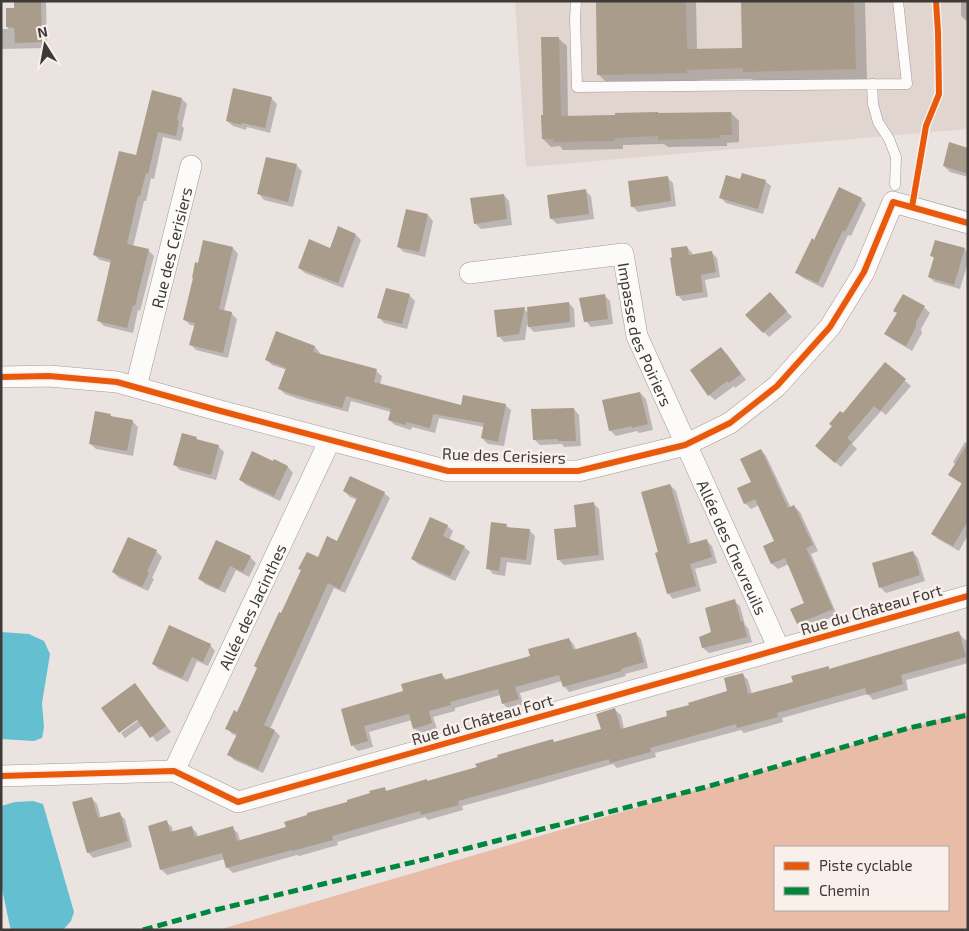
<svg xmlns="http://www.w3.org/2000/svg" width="969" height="931" font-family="'Exo 2',sans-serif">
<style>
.built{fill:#e1d5cf}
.green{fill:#e8bca7;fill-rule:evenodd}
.water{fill:#64c0d1}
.shadow{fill:#0003}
.building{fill:#a99c8a}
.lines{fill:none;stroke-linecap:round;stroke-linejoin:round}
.service-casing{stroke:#a09b99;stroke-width:11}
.minor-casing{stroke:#a09b99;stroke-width:22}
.service{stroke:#fcfbfa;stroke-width:10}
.minor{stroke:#fcfbfa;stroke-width:21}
.quiet{stroke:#00873e;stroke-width:5;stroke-dasharray:10 5;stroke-linecap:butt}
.cycleway-casing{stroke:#faf0eb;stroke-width:9}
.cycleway{stroke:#e8590c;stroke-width:6}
.labels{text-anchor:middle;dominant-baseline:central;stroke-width:5;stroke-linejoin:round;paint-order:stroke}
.street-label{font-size:16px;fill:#3e3a38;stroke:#faf0eb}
</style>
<rect width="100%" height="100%" fill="#eae3e0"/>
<path class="built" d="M515,1H968V129L526,167Z"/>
<path class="green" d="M968,711V930H218ZM775,847H948V910H775Z"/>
<path class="water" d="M1,632L29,634L44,641L50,654L42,703L44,727L42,738L34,741L1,739Z
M33,801L43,804L74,912L71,921L63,930H12L10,927L1,884V806L15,802Z"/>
<path class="shadow" d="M15,1H46L47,48L1,49V29H8L7,9H15Z
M597,1H696L697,50L744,49L743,1H865L867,80L756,83L752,79L698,80V84L610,86L598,74Z
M961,1H968V22L961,16Z
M558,38L567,46L568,117L731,113L739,121V142L727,143V146L668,147L664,144L623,145V149L563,150L560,146L551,147L543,139L544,116Z
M271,98L277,104L270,133L247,127L246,130L233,126L227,121Z
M182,99L187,104L182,126L184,128L181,141L163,137L154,179L151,178L146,201H144L133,247L148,250L154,256L140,311L138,310L133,333L104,326L98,320L112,263L100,260L94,255L137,157Z
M968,149V177L950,172L944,166Z
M296,165L302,171L293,207L264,200L259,194Z
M668,178L673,183L676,206L638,212L632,206Z
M765,181L771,186L763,214L726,203L721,198Z
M585,191L591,196L594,219L557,224L551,218Z
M504,195L509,201L512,225L481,229L475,223Z
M861,199L866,204L851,236L848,235L823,288L803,278L797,273L815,241Z
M428,215L433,221L425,257L404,252L398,247Z
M356,235L361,240L343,288L305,273L299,268Z
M687,247L692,253L693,256L712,253L717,258L720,277L705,280L708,297L683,301L678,295Z
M233,248L238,254L224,311L231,313L237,319L228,358L196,350L191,345L195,326L190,325L184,319L198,264Z
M964,249L968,253V262L960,289L935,282L929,277L935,259L932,256Z
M770,294L792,317L769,337L747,315Z
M409,295L415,301L407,329L384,323L379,317Z
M604,295L610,301L613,324L591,327L586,321Z
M569,303L574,309L575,327L534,332L527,325L525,340L504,342L499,336L524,309L528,313Z
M924,307L930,313L921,329L922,333L912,351L892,339L886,334Z
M276,333L315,347L320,353L319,355L376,371L382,376L380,385L462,407L505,405L511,410L504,446L488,444L482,438L484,427L439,418L435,433L412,427L411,430L395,425L389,420L391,412L351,401L348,412L299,399L285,394L279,388L287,370L272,365L266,359Z
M721,349L727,354L746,380L735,388L734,386L715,400L709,395Z
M885,363L911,386L886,415L881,411L852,444L857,449L841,467L822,451L833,426Z
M640,393L646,399L653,430L639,433L637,431L616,436L610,430Z
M574,409L579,415L581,446L564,447L562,444L540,445L534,439Z
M110,415L113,418L133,422L138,427L133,456L96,449L90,443Z
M196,438L199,441L218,446L224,452L216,480L180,470L175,465Z
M965,442L968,444V488L956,480L950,475L956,465L953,462Z
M761,450L766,456L791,508L794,506L800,512L818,551L811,554L837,615L804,629L798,624L792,609L806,603L789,564L778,569L772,564L764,546L775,541L759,505L751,509L745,503L752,483Z
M275,461L288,467L293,473L280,501L246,485L240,479Z
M670,485L676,491L691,544L706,540L712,546L717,563L695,569L701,591L673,599L668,593L659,553Z
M344,491L384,493L390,498L345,593L334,588L270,729L275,731L280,736L263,773L234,760L229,754L237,736L232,734L227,728L238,714L302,571L300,569L318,558L338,542L357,500L350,497Z
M593,503L599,509L604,560L564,565L558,559Z
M968,515V535L959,551L938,539L933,534Z
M506,525L509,528L529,530L535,536L531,565L507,562L505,576L493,574L488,568Z
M447,526L453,531L449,540L464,547L470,552L455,581L418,564L413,559Z
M156,551L162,557L152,578L154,579L148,591L119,578L113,572Z
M913,552L918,558L925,581L886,593L880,587Z
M250,557L256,563L249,577L236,570L225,593L205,584L199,578Z
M734,601L740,606L745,625L748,628L752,642L709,653L703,648L700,638L713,633Z
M959,633L965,640L968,639V663L906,680L908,690L873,700L868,694L782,718L783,722L744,733L741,730L655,753L656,757L617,768L613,764L539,785L462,806L463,810L428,820L425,817L337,842L338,845L299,856L297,855L233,873L227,867L225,859L167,875L161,869L166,822L172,827L173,833L192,828L197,833L198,837L232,828L238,833L240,841L287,828L384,788L387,791L427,780L428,782L478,768L553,741L555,743L602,730L615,710L621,715L624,729L669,717L729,692L742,674L748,680L752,694L794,682L828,668L830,670Z
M636,634L641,639L648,668L625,674L626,676L569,692L564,686L562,681L520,693L523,705L508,709L503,703L500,695L455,708V711L433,717L437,729L419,734L414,728L412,720L369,732L373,747L358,751L352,745L342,710L404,692L441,674L447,680L531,656L569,639L574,645L576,650Z
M210,645L215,651L208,666L197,661L188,682L158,669L153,663Z
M140,691L171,732L157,742L143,725L125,738L121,733L143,717Z
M91,798L97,804L101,819L119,814L125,819L132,847L93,858L88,852Z"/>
<path class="building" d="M14,1H41L42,42L15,43L14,28L6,27V8H14Z
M596,1H686L687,49L742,48L741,1H854L856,69L743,72V68L687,70V73L597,75Z
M541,37H559L561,116L615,115V113L658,112V113L731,112L732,135H720V138L658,140V136L615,138V141L554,142V139H542L541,115H543Z
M233,88L272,97L265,128L242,123L241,125L226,121Z
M152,90L182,98L177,120L179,121L176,136L158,132L148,174L146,173L140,196H138L127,244L149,249L135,306L133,305L127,328L97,321L111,260L93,255L119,151L136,155Z
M949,142L968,148V174L943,166Z
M266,157L297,164L288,202L257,194Z
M742,173L766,180L758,209L719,198L726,175L740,179Z
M668,176L671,201L631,207L628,181Z
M839,187L862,198L845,232L843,230L818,283L795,273L812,238L814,240Z
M586,189L589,214L550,219L547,195Z
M504,194L507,219L474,224L470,198Z
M406,209L428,214L419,252L397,247Z
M338,226L356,234L338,283L298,268L309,239L330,248Z
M203,240L233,247L219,309L232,312L223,353L189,345L195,323L183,320L193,278H192L195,262L198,263Z
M935,240L965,248L954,285L928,277L934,257L930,256Z
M687,246L689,255L712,251L716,272L701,275L703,292L676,296L670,258L672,257L671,248Z
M386,288L410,294L402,324L377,318Z
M770,292L787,311L763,333L745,315Z
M605,294L608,319L584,322L579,298Z
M903,294L925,306L916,322V327L906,346L884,334L897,313L893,311Z
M569,302L570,322L528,327L527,307Z
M525,307L519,334L497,337L494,310Z
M276,331L315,346L313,352L377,369L374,382L461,405L463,395L506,404L498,442L481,438L484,423L433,414L430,428L406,422V425L388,420L391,409L346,396L342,408L292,394L278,389L286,368L265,360Z
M721,347L741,374L729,383L727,381L708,396L690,370Z
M885,362L906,379L880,411L874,406L847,438L852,442L835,463L815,446L832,426L829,424L840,411L843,413Z
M640,392L648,424L632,428V426L609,431L602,400Z
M574,408L576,441H558V439L533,440L531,409Z
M95,411L111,414L110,416L133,420L127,451L89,444Z
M182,433L197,437L196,439L219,445L211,475L173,465Z
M968,443V521L953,546L931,534L962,483L948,475Z
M761,449L788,508L794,505L813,545L806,548L833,609L797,624L790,609L804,603L785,558L771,564L763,546L774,541L755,499L744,504L737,488L751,482L740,459Z
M252,451L273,461L274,459L288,466L274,496L239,480Z
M350,476L385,492L340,589L328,583L264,725L275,730L258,769L227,755L237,734L225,729L234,710L237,712L257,668L254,666L279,612L281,613L301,570L298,569L307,552L318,557L327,536L337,541L357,498L343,491Z
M670,484L688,544L707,539L712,557L690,564L696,586L667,594L655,553L658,552L641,492Z
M594,502L599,555L557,560L554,529L576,527L574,505Z
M430,517L448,525L443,536L465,546L450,576L411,559Z
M491,522L507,524L506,527L530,529L526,560L501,557L499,571L486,569Z
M128,537L157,550L147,572L149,573L142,587L112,572Z
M216,540L251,556L243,572L230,566L219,589L198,579Z
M913,551L920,575L879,588L872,563Z
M735,599L741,622L743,621L747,637L702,648L699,637L711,632L705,608Z
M169,625L211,644L203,662L192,657L182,678L152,664Z
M959,631L966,657L901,675L903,684L867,695L865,688L777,713L778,717L737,728L736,724L650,748L651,752L610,763L609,759L533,780L458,801L459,805L421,815L420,811L332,836L333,840L292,851V850L226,868L222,853L160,870L148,826L167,820L170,832L192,826L195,837L233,826L237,841L286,827L284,822L307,815V813L347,802V800L370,793L369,791L385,787L386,791L427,779V781L477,767L475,764L498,757L497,755L553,739L554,742L601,729L596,714L615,708L621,729L667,716L666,711L689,705L688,703L727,691L724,678L743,673L748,694L793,682L791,676L829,666V669Z
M636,632L644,662L621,669V671L563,687L559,675L515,687L519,699L502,704L498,689L450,702L451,705L429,711L432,723L413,729L409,714L364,726L368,741L351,746L341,709L403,691L401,684L442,673L444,680L530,656L528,649L569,638L573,650Z
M135,683L166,726L150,738L137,720L119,733L101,708Z
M92,797L98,818L120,812L128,841L87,853L72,802Z"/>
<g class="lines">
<g class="service-casing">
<path id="service" d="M576,1L575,19L577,87L907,84L898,1
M872,84L873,104L878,122L889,139L896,157L895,185"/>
</g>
<g class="minor-casing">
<g id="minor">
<path id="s1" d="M470,273L623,254L637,336L779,649"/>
<path d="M1,377L49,376L117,382L217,410L448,471H578L685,445L730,423L777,386L830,327L864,272L893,202L968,223"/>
<path id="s2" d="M136,387L191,166"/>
<path id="s3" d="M174,771L330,440"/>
<path d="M1,776L174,771L238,802L968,596"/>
</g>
</g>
<use href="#service" class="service"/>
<use href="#minor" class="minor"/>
<path class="quiet" d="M143,930L211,911L418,861L706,787L909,728L968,715"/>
<g class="cycleway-casing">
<path id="cycleway" d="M912,207L926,126L939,94L938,32L936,1
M1,377L49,376L117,382L217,410L448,471H578L685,445L730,423L777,386L830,327L864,272L893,202L968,223
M1,776L174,771L238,802L968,596"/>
</g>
<use href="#cycleway" class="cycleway"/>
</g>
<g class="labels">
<g class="street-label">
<text stroke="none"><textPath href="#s2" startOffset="144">Rue des Cerisiers</textPath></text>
<text stroke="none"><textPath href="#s1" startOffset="238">Impasse des Poiriers</textPath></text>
<text transform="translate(504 455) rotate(2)">Rue des Cerisiers</text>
<text stroke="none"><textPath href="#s1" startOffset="469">Allée des Chevreuils</textPath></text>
<text stroke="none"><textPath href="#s3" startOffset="182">Allée des Jacinthes</textPath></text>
<text transform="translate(871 609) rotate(-16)">Rue du Château Fort</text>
<text transform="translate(482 719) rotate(-16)">Rue du Château Fort</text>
</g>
</g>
<rect width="969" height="931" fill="none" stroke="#3e3a38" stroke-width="5"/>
<rect x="774" y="846" width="175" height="65" fill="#faf0eb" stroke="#afa7a3"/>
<rect x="784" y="862" width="25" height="8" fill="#e8590c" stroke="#afa7a3"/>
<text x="819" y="871" font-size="15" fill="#3e3a38">Piste cyclable</text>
<rect x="784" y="887" width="25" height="8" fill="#00873e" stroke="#afa7a3"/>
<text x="819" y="896" font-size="15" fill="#3e3a38">Chemin</text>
<g transform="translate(45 45) rotate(349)" stroke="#faf0eb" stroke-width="4" paint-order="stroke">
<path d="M0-4L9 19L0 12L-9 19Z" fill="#3e3a38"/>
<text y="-8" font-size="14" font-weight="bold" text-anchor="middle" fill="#3e3a38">N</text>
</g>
</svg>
